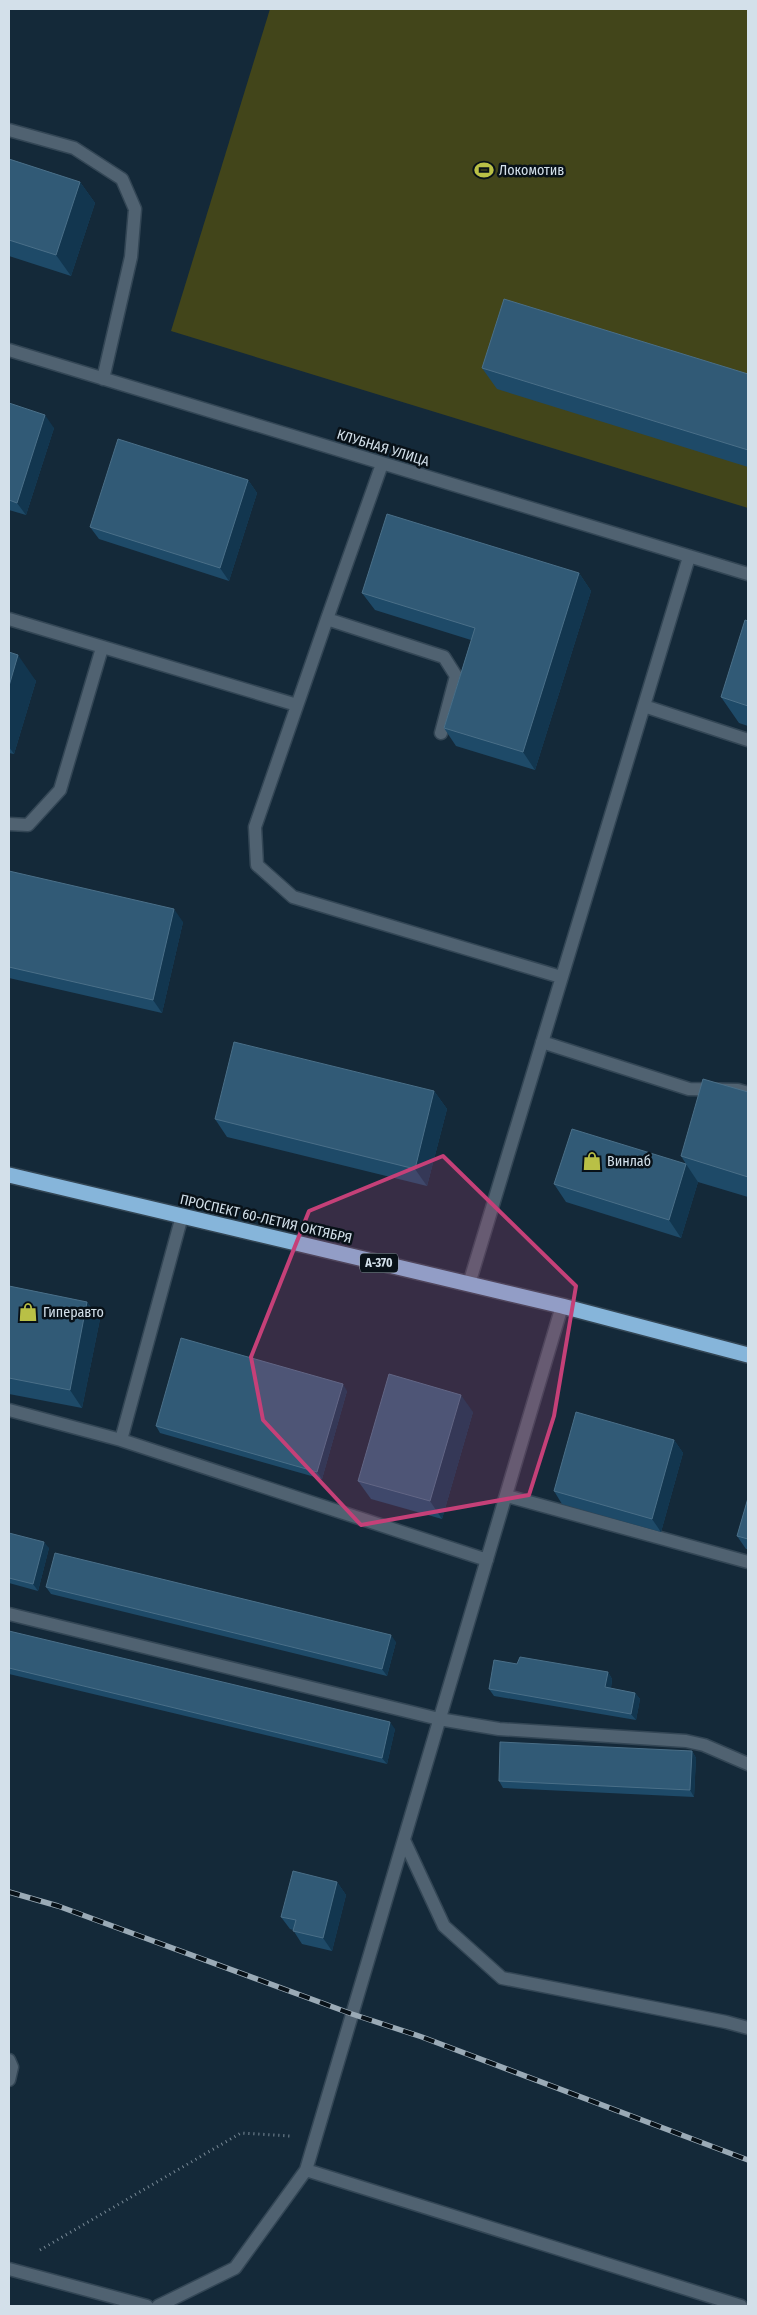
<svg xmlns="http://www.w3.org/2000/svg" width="757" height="2315" font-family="'Fira Sans Condensed',sans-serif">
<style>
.green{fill:#42451a}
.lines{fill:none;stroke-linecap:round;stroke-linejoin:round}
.minor-casing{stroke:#334655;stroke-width:15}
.highway-casing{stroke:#334655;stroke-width:18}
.path{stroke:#798a97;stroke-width:3;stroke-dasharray:1 4;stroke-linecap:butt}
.minor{stroke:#506271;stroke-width:12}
.highway{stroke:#86b5da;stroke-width:15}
.rail-casing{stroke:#9aaab6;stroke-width:5.5}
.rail{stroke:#081118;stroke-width:4;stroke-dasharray:11;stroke-linecap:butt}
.wall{fill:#1e4a68}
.shaded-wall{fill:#12364f}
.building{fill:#315a76;stroke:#4a6f88}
.marked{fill:#c54078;fill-opacity:0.2;stroke:#c54078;stroke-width:4;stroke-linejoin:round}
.labels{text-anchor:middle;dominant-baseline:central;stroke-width:5;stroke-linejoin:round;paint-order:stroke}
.shield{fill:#081118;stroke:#96a2ab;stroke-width:1}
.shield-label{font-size:12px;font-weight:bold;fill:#d3e0ea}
.poi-label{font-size:14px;fill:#d3e0ea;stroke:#081118;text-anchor:start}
.street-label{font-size:14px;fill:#d3e0ea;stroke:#081118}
</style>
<rect width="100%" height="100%" fill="#142939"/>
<path class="green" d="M270,9H748V508L171,331Z"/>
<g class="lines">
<g class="minor-casing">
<path id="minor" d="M9,130L74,148L122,179L135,209L131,257L103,379
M9,350L748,574
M382,464L327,619L444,657L456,676L441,733
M9,619L297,705
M327,619L255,827L257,865L293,897L561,977
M644,706L748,740
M9,824L28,825L60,790L102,648
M542,1042L689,1089L738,1090L748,1093
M469,1284L689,557
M9,1410L121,1440L487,1560
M121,1440L182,1216
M507,1496L748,1562
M9,1614L439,1719L499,1729L686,1741L704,1745L748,1764
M404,1840L444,1926L502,1978L726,2022L748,2028
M9,2060L12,2067L9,2080
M306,2170L741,2306
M9,2269L147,2306
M158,2306L235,2268L306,2170L562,1306"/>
</g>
<g class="highway-casing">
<path id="highway" d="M9,1175L562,1306L748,1355"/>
</g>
<path class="path" d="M40,2250L241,2133L290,2136"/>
<use href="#minor" class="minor"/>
<use href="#highway" class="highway"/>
<g class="rail-casing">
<path id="rail" d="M9,1892L58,1906L352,2014L422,2037L748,2160"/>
</g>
<use href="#rail" class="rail"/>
</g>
<path class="wall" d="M9,159L80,182L95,203L71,276L9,256Z
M482,368L748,374V467L497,389Z
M9,403L54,428L26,515L9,510Z
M248,480L257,493L229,581L99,539L90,527Z
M579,573L591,591L535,770L456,746L444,728L471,640L375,610L362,593Z
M748,621V726L739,723L721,697Z
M9,652L36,681L14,754L9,753Z
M9,871L183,922L162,1013L9,978Z
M434,1091L447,1109L427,1186L227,1137L215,1119Z
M748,1092V1197L698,1182L681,1238L566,1202L554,1184L686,1164L681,1156Z
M9,1286L87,1302L100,1319L82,1408L9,1394Z
M347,1391L322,1479L160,1433L156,1426Z
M473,1412L442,1519L371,1499L358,1481Z
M674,1440L683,1453L661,1532L562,1504L554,1491Z
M748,1498V1549H746L737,1536Z
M9,1533L49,1548L38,1591L9,1583Z
M46,1587L396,1642L387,1676L51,1594Z
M9,1631L395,1729L387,1764L9,1674Z
M517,1664L608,1672L612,1679L611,1688L635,1693L640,1699L636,1720L494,1696L489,1689Z
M692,1751L696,1758L694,1797L503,1788L499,1781Z
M337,1882L346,1895L332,1951L302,1944L293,1930L290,1929L281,1917Z"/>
<path class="shaded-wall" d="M80,182L95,203L71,276L56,255Z
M45,415L54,428L26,515L17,503Z
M248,480L257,493L229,581L220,568Z
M579,573L591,591L535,770L523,752Z
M18,655L36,681L14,754L9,747V686Z
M174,909L183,922L162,1013L153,1000Z
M434,1091L447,1109L427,1186L415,1169Z
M686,1164L698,1182L681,1238L669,1220Z
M87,1302L100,1319L82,1408L70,1390Z
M343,1384L347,1391L322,1479L317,1472Z
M461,1395L473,1412L442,1519L430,1501Z
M674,1440L683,1453L661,1532L652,1519Z
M44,1542L49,1548L38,1591L33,1584Z
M391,1635L396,1642L387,1676L382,1669Z
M608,1672L612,1679L610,1694L605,1687Z
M635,1693L640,1699L636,1720L631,1714Z
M390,1722L395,1729L387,1764L382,1758Z
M692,1751L696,1758L694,1797L690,1790Z
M337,1882L346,1895L332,1951L323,1938Z"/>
<path class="building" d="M9,159L80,182L56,255L9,240Z
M504,299L748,374V450L482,368Z
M9,403L45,415L17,503L9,500Z
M118,439L248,480L220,568L90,527Z
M387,514L579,573L523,752L444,728L475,628L362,593Z
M745,620L748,621V706L721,697Z
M9,652L18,655L9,686Z
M9,871L174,909L153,1000L9,967Z
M234,1042L434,1091L415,1169L215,1119Z
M703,1079L748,1092V1177L681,1156Z
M572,1129L686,1164L669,1220L554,1184Z
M9,1286L87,1302L70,1390L9,1378Z
M181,1338L343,1384L317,1472L156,1426Z
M389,1374L461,1395L430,1501L358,1481Z
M576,1412L674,1440L652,1519L554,1491Z
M748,1498V1539L737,1536Z
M9,1533L44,1542L33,1584L9,1578Z
M55,1553L391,1635L382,1669L46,1587Z
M9,1631L390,1722L382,1758L9,1668Z
M520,1657L608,1672L605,1687L635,1693L631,1714L489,1689L494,1660L517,1664Z
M500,1742L692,1751L690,1790L499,1781Z
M293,1871L337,1882L323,1938L293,1931L296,1920L281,1917Z"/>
<path class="marked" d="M443,1156L576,1286L554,1416L529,1495L361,1525L263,1420L251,1357L309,1211Z"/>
<defs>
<g id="stadium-bare" transform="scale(1.5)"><path d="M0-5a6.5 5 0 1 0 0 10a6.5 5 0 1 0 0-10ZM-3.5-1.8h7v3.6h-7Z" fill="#b9c046" stroke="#081118" stroke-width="2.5" paint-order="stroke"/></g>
<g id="shop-bare" transform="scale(1.5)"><path d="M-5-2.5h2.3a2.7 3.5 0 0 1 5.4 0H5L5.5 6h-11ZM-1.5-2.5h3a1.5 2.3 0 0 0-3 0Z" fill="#b9c046" stroke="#081118" stroke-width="2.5" paint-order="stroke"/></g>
</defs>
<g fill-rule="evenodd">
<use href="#stadium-bare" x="484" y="170"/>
<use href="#shop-bare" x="592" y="1161"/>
<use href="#shop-bare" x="28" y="1312"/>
</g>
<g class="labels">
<rect class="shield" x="360" y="1253.5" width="38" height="19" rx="4"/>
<g class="shield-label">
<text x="379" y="1263">А-370</text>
</g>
<g class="poi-label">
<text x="499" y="170">Локомотив</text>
<text x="607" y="1161">Винлаб</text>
<text x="43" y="1312">Гиперавто</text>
</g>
<g class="street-label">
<text transform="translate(383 448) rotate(17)">КЛУБНАЯ УЛИЦА</text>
<text transform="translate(266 1219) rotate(13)">ПРОСПЕКТ 60-ЛЕТИЯ ОКТЯБРЯ</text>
</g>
</g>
<rect width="757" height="2315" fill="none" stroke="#d3e0ea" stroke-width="20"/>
</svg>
